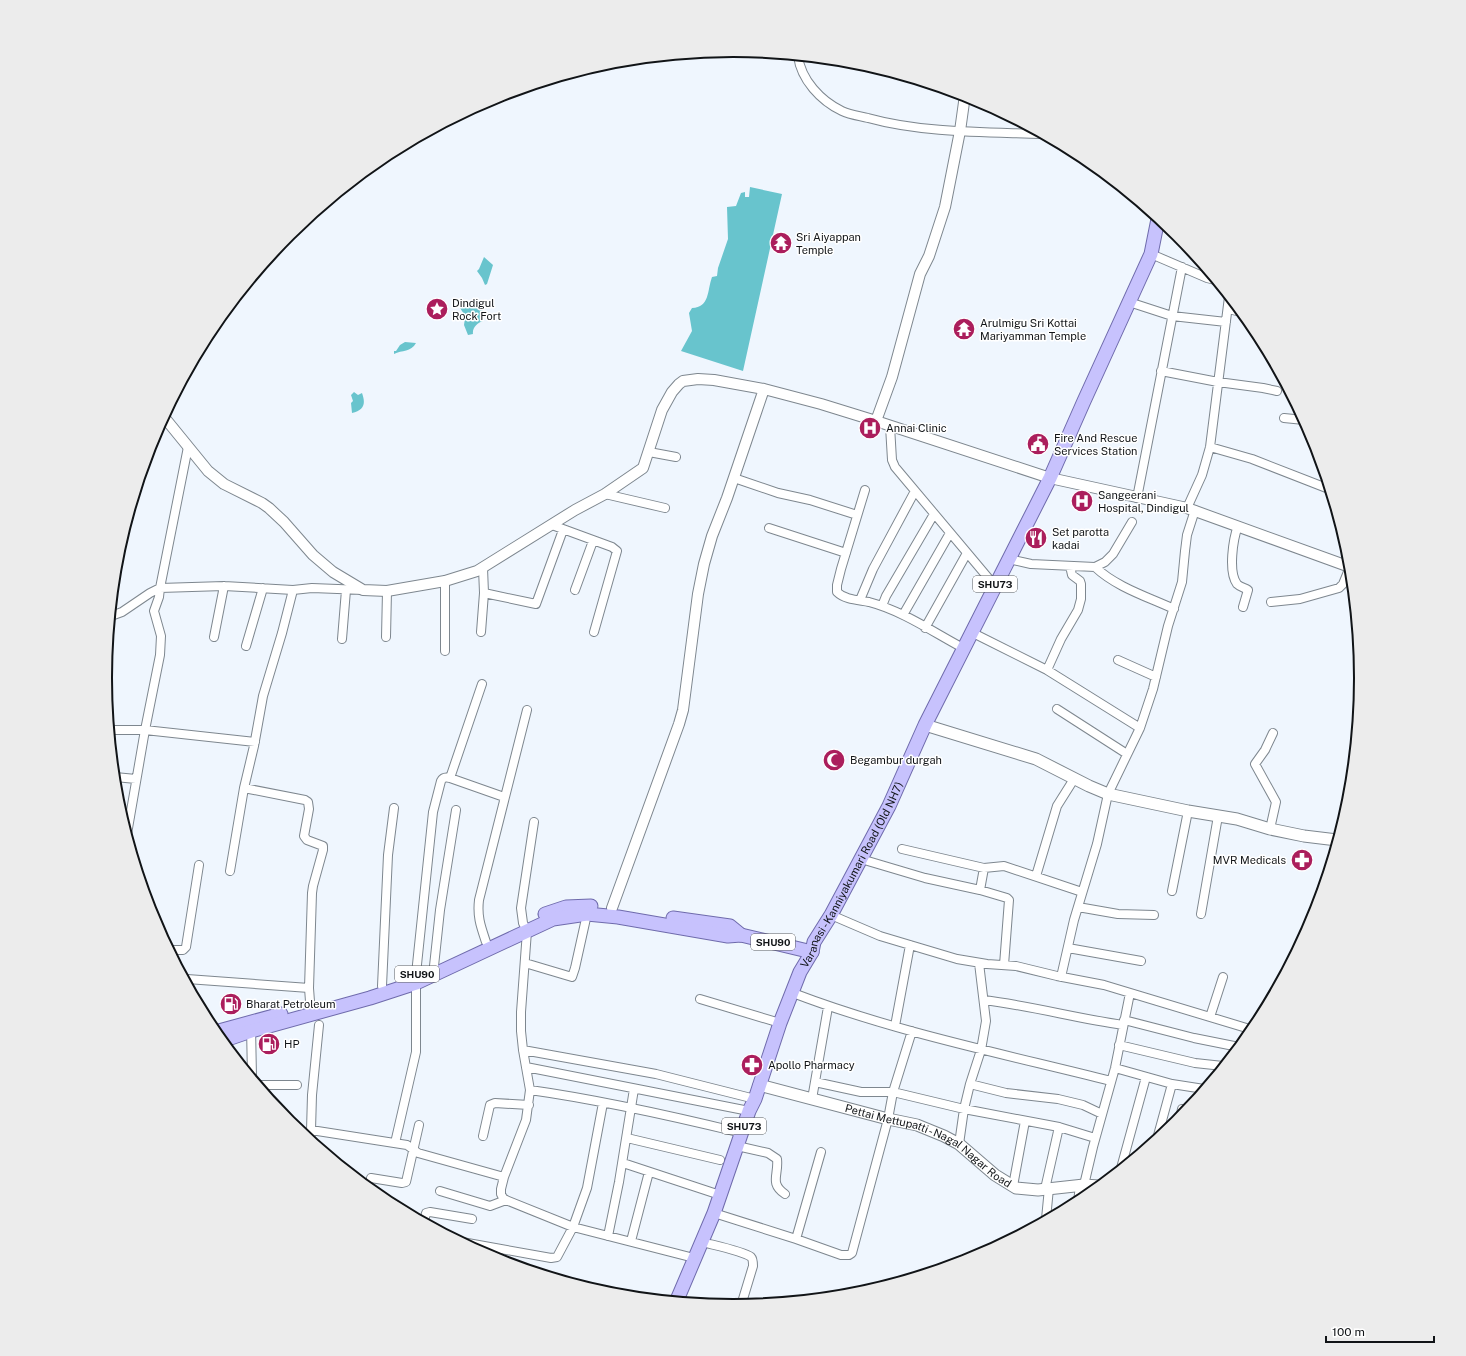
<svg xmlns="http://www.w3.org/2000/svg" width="1466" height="1356" font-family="'Public Sans',sans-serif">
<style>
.water{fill:#68c4cd}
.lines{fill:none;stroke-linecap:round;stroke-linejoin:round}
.minor-casing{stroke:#7e878f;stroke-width:10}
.tertiary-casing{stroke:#7e878f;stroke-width:12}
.secondary-casing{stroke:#7e878f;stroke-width:13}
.primary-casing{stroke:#6f6bac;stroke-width:15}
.minor{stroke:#fff;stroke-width:8}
.tertiary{stroke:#fff;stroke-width:10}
.secondary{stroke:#fff;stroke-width:11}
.primary{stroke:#c7c2fd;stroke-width:13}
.labels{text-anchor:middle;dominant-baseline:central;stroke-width:3;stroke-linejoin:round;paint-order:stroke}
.shield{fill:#fff;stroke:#585a5d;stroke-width:1}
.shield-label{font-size:10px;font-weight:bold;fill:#111417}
.poi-label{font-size:11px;fill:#111417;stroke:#fff;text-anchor:start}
.street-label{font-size:11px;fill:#111417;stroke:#fff}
.rim{fill:none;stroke:#111417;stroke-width:2}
</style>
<rect width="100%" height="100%" fill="#eff6fe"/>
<path class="water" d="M750,187L782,194L743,371L681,351L692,331L689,313L692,308C710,307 707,291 712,277L717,276L718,268L728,239L727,207L736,206L741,193L745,192V197H749Z
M484,257L493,265L487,284L485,285L482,278L477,271L479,269Z
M465,302L482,303L483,321C477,323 472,328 473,334L468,335L464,325L465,318L462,317L464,314L460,308L465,305Z
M405,342L416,343C411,352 402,350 394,354V351H396L400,345Z
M354,392L358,395L362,393C366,404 364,410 352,413L351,403L353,401L351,395Z"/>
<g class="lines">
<g class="minor-casing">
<path id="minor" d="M798,56C801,80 821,101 842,111C850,115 860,116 868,118C922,133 985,132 1041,134
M1151,254L1207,278L1215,280
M1129,302L1172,316L1226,322
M1228,309L1241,312
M1161,371L1218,382L1263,388L1277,391
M1284,418L1304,420
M890,426L892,460L895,467L995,586
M1210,447L1252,459L1329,489
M649,452L676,457
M734,478L778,493L810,500L857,515
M865,490L841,569L837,585V592C845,600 859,600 869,602C903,611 933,632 963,648
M605,494L665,508
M1137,498L1182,267
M1187,508L1202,475L1210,447L1229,297
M552,525L612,547L617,551L594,632
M1238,526C1233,539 1228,572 1237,584C1240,587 1245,588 1248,590L1243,607
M769,528L846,553
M1009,559L1031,564L1095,567L1105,562L1113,554L1132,522
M1346,565L1348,551
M1095,567C1116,587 1148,597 1174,609
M445,581V651
M575,590L593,541
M484,593L536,604L563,530
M860,600L873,569L915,491
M1271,602L1300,599L1339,588L1343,584L1350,567
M882,606L886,596L934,514
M903,615L950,533
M111,616L122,612L150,593L160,588L224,586L293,590L312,588L363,590
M925,628L967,553
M481,632L484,593L483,568
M971,632L1047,670L1140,728
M214,637L224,586
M386,637L387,591
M342,639L346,590
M246,646L263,588
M1118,660L1156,677
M1047,670L1061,639L1078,610L1081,599V584L1080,581L1072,575L1070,566
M1057,709L1127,754
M110,730H145L255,742
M115,777L136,779
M450,778L482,684
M244,788L305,800L308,802L309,809L304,836L307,840L323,846V850L313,886L312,893L309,988L311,1015
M122,815L130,817
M534,822L521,908L523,923L527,931L521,1012V1031L523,1050L530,1090L526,1120L504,1177L501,1189V1194L503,1198L506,1200L573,1227L694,1258
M1270,829L1276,802L1255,764L1265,750L1273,733
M127,834L145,730L160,655L161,636L154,611L159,597L160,588L188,447
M902,849L984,868L1004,866L1082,892
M861,859L925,878L980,890L1007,898L1009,900L1004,965
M230,871L244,788L254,746L263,696L282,633L293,590
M1036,876L1057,806L1074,779
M980,890L984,868
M1172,891L1188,811
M1078,907L1118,914L1154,915
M1201,914L1218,816
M831,915L880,936L957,959L987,964L1016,966L1057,976L1104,985L1253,1030
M486,942C481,927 477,917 479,900L527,710
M1068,948L1141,961
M170,950H183L186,947L199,865
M525,963L572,977L575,968L587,914
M434,966L440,910L456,810
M1061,977L1074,920L1097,844L1108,794L1140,728L1153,689L1168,626L1182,582L1185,551L1187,535L1195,510
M187,979L309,988
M382,986L388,855L394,808
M793,993C895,1032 1004,1054 1111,1081
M700,999L780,1023
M984,1000C1031,1006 1076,1018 1123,1025
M1210,1017L1223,977
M1124,1020L1194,1038L1239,1047
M895,1026L910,945
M251,1027L252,1077
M1119,1045L1195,1063L1223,1066
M523,1050L656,1074L755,1099
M526,1067L749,1111
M1115,1068L1172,1084L1204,1089
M815,1082L861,1092H893L964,1109L1059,1127L1095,1138
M970,1084L1006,1093L1058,1099L1083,1105L1102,1114
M258,1085H297
M530,1090C602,1100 672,1116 742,1133
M812,1099L828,1007
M1180,1118L1182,1109
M311,1130L312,1095L319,1025
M483,1136L490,1105L495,1103L529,1105
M627,1138L720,1160
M1157,1139L1172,1084
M310,1140L311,1130L407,1145L418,1153L504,1177
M395,1143L416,1052V974L433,812L441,781C443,777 446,777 450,778L504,797
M959,1144L964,1109L970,1084L981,1050L986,1021L979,963
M737,1146L768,1153L777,1159C779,1175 769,1183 785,1194
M623,1163L720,1195
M1121,1168L1146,1077
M371,1178L402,1183L406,1182L419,1125
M1084,1185L1093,1147L1115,1068L1130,993
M1013,1186L1025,1121
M1045,1189L1059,1127
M440,1191L490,1206L506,1200
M1078,1202L1080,1185
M714,1213L796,1239L841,1255H849L852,1253L888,1119L893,1092L912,1031
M1046,1219L1049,1188
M424,1222L426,1213L430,1212L472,1219
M608,1236L619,1182L634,1089
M796,1239L821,1152
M631,1241L649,1172
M462,1242L551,1258L557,1257L573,1227L587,1188L603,1103
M702,1242C713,1245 743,1251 751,1257C753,1259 753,1263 753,1266L743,1299"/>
</g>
<g class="tertiary-casing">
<path id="tertiary" d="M164,417L208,471L224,484L262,503L269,508L284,522L313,555L333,572L363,590L387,591L445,581L477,571L575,510L605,494L643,468L662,410L672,392L679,384L683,381L698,379L714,380L764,389L821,404L876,421L1050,478L1187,508L1350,567
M876,421L892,377L920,274L929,256L945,207L960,131L965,95
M612,908L679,724L683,710L698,594L704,564L712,536L727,498L764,389"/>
</g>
<g class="secondary-casing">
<g id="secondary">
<path d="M925,725L1036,759L1089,786L1108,794L1188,811L1237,819L1270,829L1304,836L1337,840"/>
<path id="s1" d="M759,1085L888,1119L917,1125L944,1136L959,1144L995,1175L1016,1188L1038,1190L1084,1185L1099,1186"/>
</g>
</g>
<g class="primary-casing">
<g id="primary">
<path d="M545,914L566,907L591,906"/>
<path d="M673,918L730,926L741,935"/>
<path d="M215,1032L281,1014"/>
<path d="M222,1041L251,1031L370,998L416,983L553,919L587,914L618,917L728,936L741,935L812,952"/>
<path id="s2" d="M677,1300L714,1213L749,1111L755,1099L780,1023L800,972L812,952L814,942L831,915L889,806L925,725L1050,478L1084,401L1151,254L1158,219"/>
</g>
</g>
<use href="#minor" class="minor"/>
<use href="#tertiary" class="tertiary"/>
<use href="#secondary" class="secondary"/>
<use href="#primary" class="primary"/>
</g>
<defs>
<g id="temple-disc" transform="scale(1.15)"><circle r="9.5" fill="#ab1e5c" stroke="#fff"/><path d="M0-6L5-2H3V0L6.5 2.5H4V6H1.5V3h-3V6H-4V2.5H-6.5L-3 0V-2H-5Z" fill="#fff"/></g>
<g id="sight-disc" transform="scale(1.15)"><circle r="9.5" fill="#ab1e5c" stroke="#fff"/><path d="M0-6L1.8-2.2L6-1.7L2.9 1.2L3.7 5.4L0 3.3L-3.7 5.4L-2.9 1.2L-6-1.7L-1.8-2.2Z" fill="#fff"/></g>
<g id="hospital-disc" transform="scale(1.15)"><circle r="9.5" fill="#ab1e5c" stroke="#fff"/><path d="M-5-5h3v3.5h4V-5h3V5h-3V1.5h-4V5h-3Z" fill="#fff"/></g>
<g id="civic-disc" transform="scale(1.15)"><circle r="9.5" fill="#ab1e5c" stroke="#fff"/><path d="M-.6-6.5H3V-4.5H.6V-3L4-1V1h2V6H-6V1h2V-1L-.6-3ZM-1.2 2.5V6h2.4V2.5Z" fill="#fff"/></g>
<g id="restaurant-disc" transform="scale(1.15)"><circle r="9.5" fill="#ab1e5c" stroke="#fff"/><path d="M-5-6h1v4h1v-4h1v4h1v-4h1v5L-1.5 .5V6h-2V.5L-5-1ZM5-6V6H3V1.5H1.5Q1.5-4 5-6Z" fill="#fff"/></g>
<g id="mosque-disc" transform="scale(1.15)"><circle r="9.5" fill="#ab1e5c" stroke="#fff"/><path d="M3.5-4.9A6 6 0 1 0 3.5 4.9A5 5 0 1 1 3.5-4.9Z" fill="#fff"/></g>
<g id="pharmacy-disc" transform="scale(1.15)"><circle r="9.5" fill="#ab1e5c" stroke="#fff"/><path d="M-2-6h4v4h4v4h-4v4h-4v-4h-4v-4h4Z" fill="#fff"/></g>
<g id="fuel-disc" transform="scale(1.15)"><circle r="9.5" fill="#ab1e5c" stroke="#fff"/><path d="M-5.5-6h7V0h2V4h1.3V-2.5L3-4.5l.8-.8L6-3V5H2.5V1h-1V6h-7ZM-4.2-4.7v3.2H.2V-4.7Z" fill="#fff"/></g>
</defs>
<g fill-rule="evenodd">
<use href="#temple-disc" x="781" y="243"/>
<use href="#sight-disc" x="437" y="309"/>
<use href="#temple-disc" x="964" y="329"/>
<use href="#hospital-disc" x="870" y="428"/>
<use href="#civic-disc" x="1038" y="444"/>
<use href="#hospital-disc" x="1082" y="501"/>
<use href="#restaurant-disc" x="1036" y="538"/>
<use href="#mosque-disc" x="834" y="760"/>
<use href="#pharmacy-disc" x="1302" y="860"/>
<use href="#fuel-disc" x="231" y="1004"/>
<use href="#fuel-disc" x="269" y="1044"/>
<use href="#pharmacy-disc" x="752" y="1065"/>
</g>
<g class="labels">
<g class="shield">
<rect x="973" y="576" width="44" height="16" rx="3"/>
<rect x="751" y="934" width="44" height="16" rx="3"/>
<rect x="395" y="966" width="44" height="16" rx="3"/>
<rect x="722" y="1118" width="44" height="16" rx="3"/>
</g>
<g class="shield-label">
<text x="995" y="584">SHU73</text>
<text x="773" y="942">SHU90</text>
<text x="417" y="974">SHU90</text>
<text x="744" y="1126">SHU73</text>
</g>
<g class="poi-label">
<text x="796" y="237">Sri Aiyappan<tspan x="796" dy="13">Temple</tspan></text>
<text x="452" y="303">Dindigul<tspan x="452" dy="13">Rock Fort</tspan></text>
<text x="980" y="323">Arulmigu Sri Kottai<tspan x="980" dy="13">Mariyamman Temple</tspan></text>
<text x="886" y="428">Annai Clinic</text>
<text x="1054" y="438">Fire And Rescue<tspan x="1054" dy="13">Services Station</tspan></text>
<text x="1098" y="495">Sangeerani<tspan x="1098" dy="13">Hospital, Dindigul</tspan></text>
<text x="1052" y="532">Set parotta<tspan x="1052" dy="13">kadai</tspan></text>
<text x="850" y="760">Begambur durgah</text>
<text x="1286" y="860" text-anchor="end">MVR Medicals</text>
<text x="246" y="1004">Bharat Petroleum</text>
<text x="284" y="1044">HP</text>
<text x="768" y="1065">Apollo Pharmacy</text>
</g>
<g class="street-label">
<text stroke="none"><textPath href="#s2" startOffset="461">Varanasi - Kanniyakumari Road (Old NH7)</textPath></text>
<text stroke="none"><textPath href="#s1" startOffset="182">Pettai Mettupatti - Nagal Nagar Road</textPath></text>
</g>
</g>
<path d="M0 0H1466V1356H0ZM112 678a621 621 0 1 1 1242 0a621 621 0 1 1-1242 0Z" fill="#ececec" fill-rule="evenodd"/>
<path class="rim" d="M112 678a621 621 0 1 1 1242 0a621 621 0 1 1-1242 0Z"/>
<path d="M1326 1336v6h108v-6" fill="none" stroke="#111417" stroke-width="2"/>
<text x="1332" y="1336" font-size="12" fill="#111417" stroke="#ffffff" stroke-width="3" paint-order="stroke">100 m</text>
</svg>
